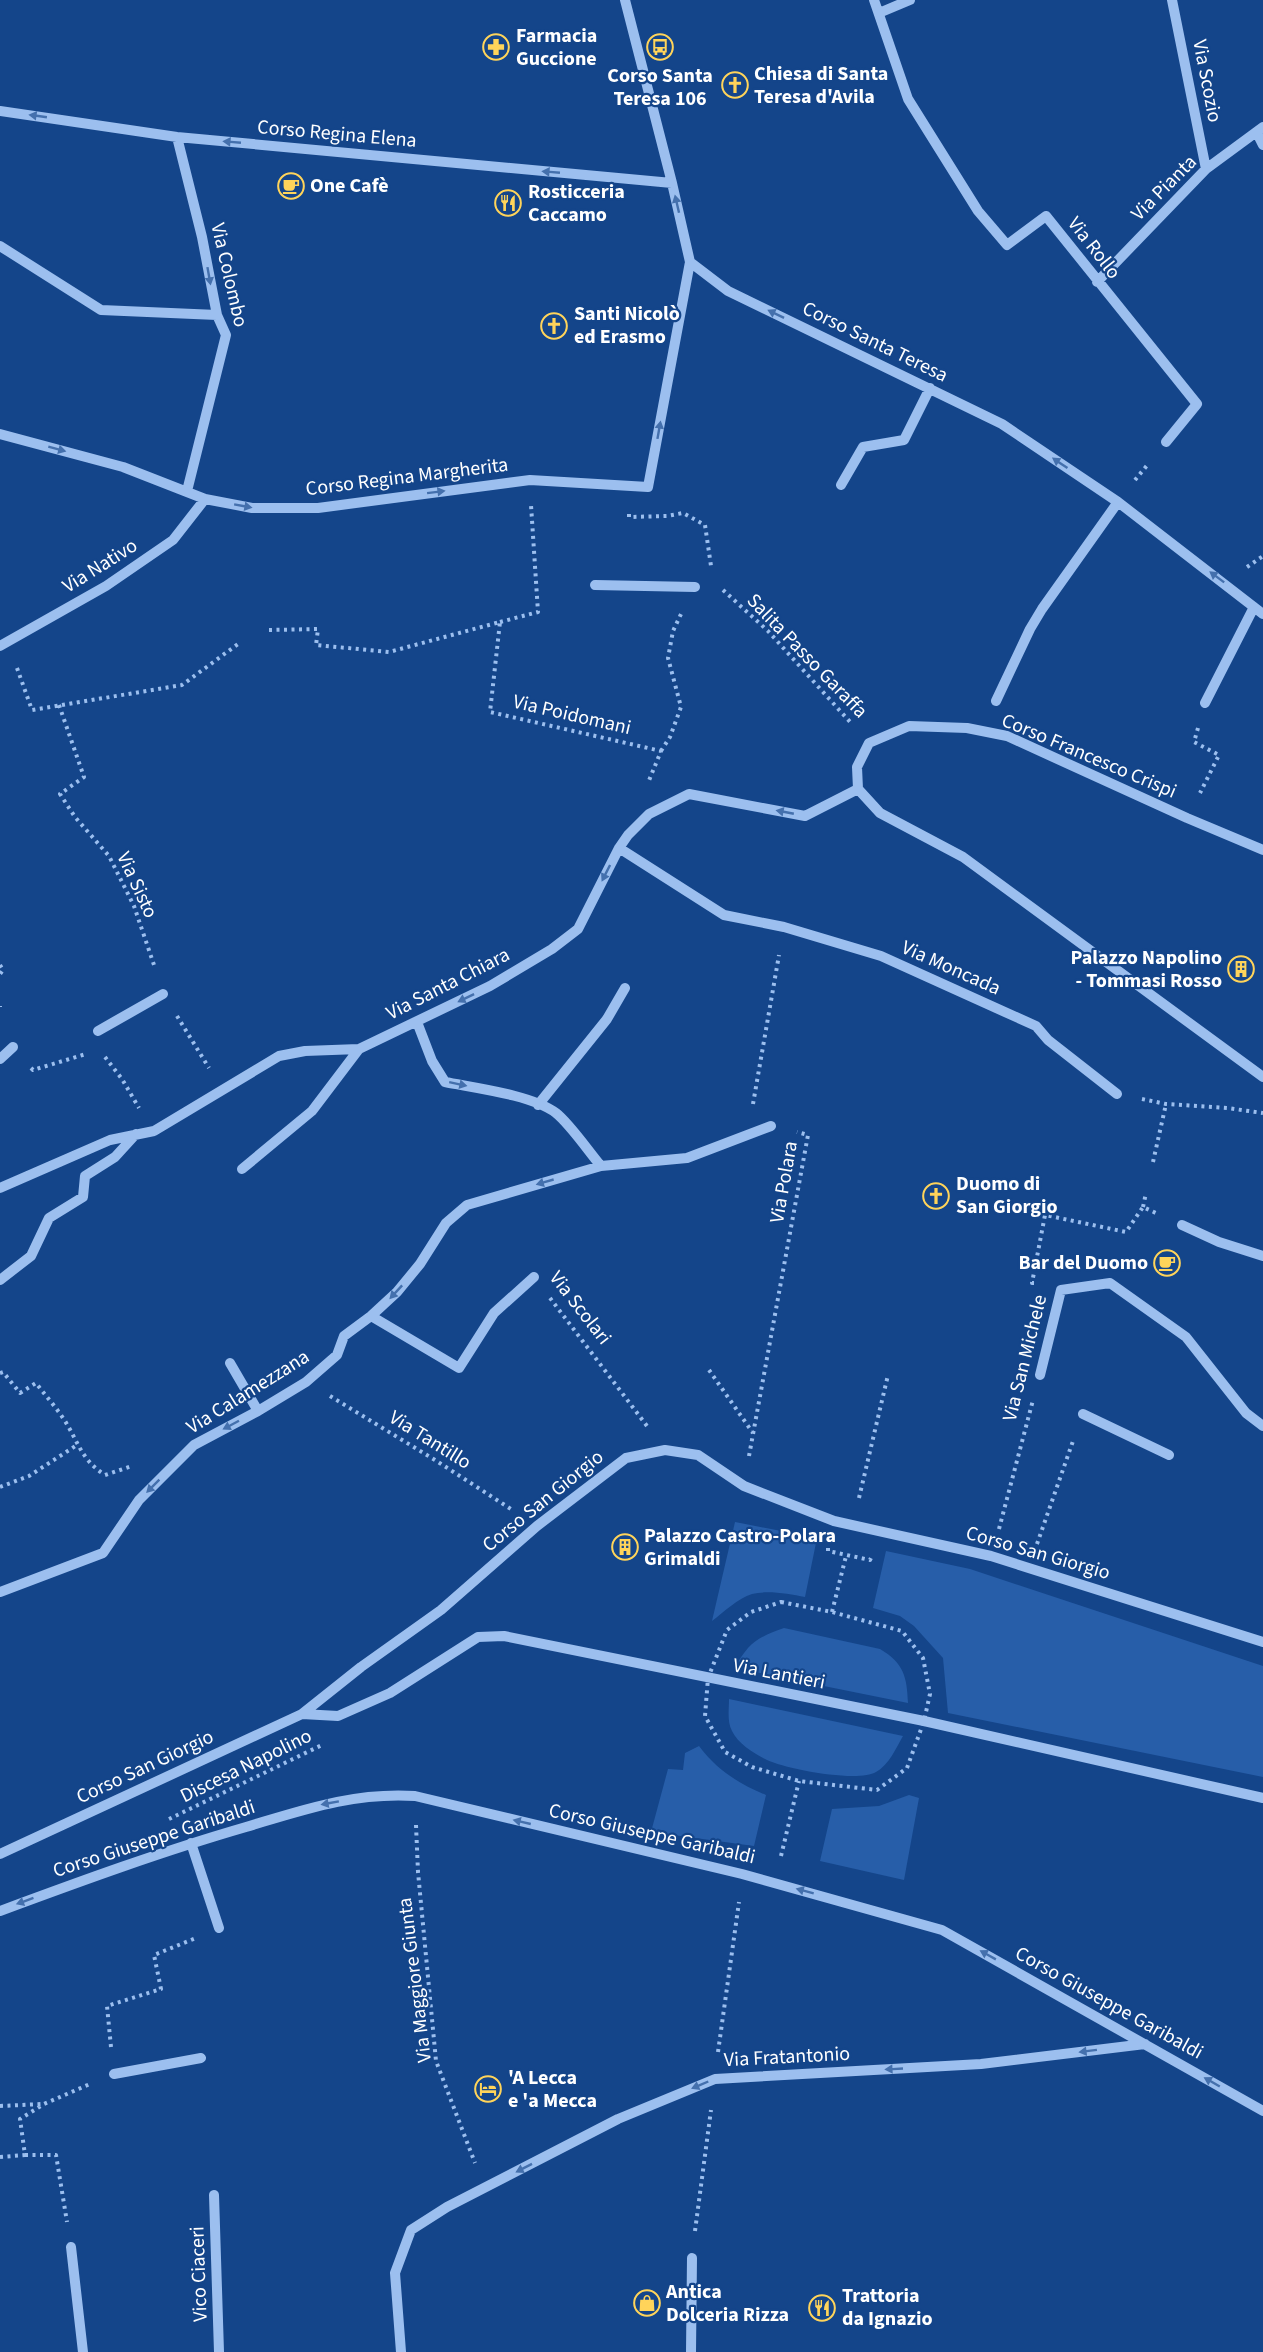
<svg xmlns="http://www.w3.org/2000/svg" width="1263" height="2352" font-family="'Source Sans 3',sans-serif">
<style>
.green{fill:#275ea9}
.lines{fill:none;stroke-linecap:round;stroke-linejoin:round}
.path{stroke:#9cbfef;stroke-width:4;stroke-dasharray:3 4.5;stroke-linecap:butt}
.minor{stroke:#9cbfef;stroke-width:10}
.oneway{fill:#4470ad}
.labels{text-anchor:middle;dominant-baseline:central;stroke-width:4.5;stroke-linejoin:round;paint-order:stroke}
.poi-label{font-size:20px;font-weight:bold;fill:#fff;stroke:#14458a;text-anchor:start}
.street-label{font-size:20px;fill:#fff;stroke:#14458a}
</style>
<rect width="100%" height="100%" fill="#14458a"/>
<path class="green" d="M735,1522L817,1538L805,1597C789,1594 768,1590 752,1594C738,1598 724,1612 712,1621Z
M886,1551L970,1569L1263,1666V1777L948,1713L943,1658L914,1626L900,1616L873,1608Z
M784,1628L880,1649C904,1663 907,1677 908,1703L735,1668C748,1643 758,1637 784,1628Z
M729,1699L903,1736C896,1748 889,1765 876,1772C858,1783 786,1769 767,1760C755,1754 738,1744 732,1731C727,1722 729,1709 729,1699Z
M699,1746C717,1770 739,1784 766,1795L754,1846L651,1832L668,1769L683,1770L685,1753Z
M909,1795L919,1798L904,1880L820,1861L832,1809L879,1806Z"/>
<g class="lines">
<path class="path" d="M1135,480L1149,463
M629,514V517L667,516L683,513L705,525L711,566
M1247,567L1263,556
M723,590L768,631L851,723
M500,622L538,612L531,505
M269,630L318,629L316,645L389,652L500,622L490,712L661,751L648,783
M17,668L32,710L182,685L238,644
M59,705L84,777L60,794L75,817L109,856L134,906L155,968
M1198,728L1194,742L1219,755L1200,793
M661,751L670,737L681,707L668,658L673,631L681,614
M0,965L3,970L0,974
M0,1006V1007
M177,1016L209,1068
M105,1057L122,1079L139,1108
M31,1068L33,1070L86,1054
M1142,1099L1166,1104L1227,1108L1263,1113
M753,1104L779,955
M1153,1162L1166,1104
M1143,1207L1146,1193
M1034,1283H1032L1045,1215L1126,1232L1143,1207L1158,1214
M550,1298L647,1426
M709,1370L753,1433
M0,1373L3,1372L20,1393L36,1383C45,1395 55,1406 63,1418C78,1440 80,1459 105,1475L132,1466
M330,1396L435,1460L514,1511
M749,1456L808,1135L797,1132
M0,1487L29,1476L77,1445
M859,1498L888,1375
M999,1529L1033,1400
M1037,1544L1073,1441
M828,1548V1551L870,1560L871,1558
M781,1602L832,1612L902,1631L923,1658L930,1694L924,1721L907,1768L877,1790L799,1781L752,1767L725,1752L705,1716L708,1678L727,1630L751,1612Z
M832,1612L846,1556
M169,1819L324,1744
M416,1825L418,1872L436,2061L475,2163
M781,1856L799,1781
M111,2047L107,2006L161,1989L154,1955L196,1938
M718,2052L739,1902
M0,2106L43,2104
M25,2155H56L67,2222
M0,2157L25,2155L20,2119L44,2104L90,2084
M695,2231L711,2110"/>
<path class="minor" d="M625,0L672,183L690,262L728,291L1002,424L1118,502L1263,614
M874,0L908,99L978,211L1007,245L1046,216L1197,404L1166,442
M1172,0L1206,169
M879,13L910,0
M0,111L177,137L672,183
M1257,133L1263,145
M177,137L202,237L217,315L226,335L187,491
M0,246L101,310L217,315
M1097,282L1206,169L1263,127
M0,434L123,467L205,499L252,508H318L530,480L648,487L690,262
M841,485L863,447L904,440L930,388
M595,585L695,587
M0,646L106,586L173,540L205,499
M996,701L1030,629L1042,609L1118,502
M1205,703L1254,607
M619,848L724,915L784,927L881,956L1036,1026L1048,1040L1117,1094
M1263,850L1187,818L1007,736L967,728L909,726L869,743L857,767L858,789L880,813L963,857L1263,1077
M417,1022L432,1061L445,1082C475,1088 532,1095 556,1113C570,1124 589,1152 601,1166
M98,1031L163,994
M0,1059L13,1047
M538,1105L607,1019L625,988
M242,1169L312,1111L359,1049
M0,1188L110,1140L154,1131L279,1056L305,1051L359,1049L490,986L552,949L578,929L619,848L628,835L649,814L689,794L805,816L858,789
M1182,1225L1219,1242L1263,1256
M0,1280L31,1256L49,1218L83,1197L85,1176L115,1157L136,1134
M371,1316L459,1368L494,1313L534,1277
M230,1363L258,1411
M1040,1375L1061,1290L1110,1283L1186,1337L1246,1413L1263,1426
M1083,1414L1169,1455
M0,1592L103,1553L139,1500L194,1445L258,1411L306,1382L337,1355L344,1336L371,1316L397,1292L420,1264L446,1223L467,1205L601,1166L687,1158L771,1126
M302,1714L338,1716L390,1693L478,1637L504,1636L924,1721L1263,1798
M191,1843L219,1928
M0,1854L302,1714L361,1667L441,1610L537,1526L626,1458L665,1450L698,1455L744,1486L834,1521L991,1556L1263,1642
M0,1911C81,1881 163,1851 246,1827C303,1810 354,1792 415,1796L742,1874L942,1930L1263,2111
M114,2074L201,2058
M214,2195L219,2352
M71,2247L83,2352
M401,2352L395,2273L411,2230L447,2207L618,2119L715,2079L981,2064L1145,2044
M691,2352L692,2258"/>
</g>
<defs><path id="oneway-solid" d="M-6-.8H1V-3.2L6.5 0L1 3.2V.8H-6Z" transform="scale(1.5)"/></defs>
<g class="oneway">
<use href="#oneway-solid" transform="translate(38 116) rotate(-172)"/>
<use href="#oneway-solid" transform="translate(232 142) rotate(-175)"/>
<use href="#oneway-solid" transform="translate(551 172) rotate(-175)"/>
<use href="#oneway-solid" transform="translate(677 204) rotate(-103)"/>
<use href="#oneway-solid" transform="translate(209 276) rotate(80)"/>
<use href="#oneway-solid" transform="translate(776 314) rotate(-154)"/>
<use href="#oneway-solid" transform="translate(659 430) rotate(-80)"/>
<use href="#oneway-solid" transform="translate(57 449) rotate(15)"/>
<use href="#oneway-solid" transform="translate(1060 463) rotate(-146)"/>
<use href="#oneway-solid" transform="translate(436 492) rotate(-7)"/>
<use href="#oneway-solid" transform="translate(243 506) rotate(10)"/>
<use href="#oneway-solid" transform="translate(1217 577) rotate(-143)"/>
<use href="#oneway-solid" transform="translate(785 812) rotate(-169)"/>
<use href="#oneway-solid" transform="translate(606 873) rotate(117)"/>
<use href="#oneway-solid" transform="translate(466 998) rotate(154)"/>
<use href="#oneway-solid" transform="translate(458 1084) rotate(12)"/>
<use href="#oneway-solid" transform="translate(545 1182) rotate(164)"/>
<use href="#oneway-solid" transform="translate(396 1292) rotate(133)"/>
<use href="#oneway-solid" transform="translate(231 1425) rotate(152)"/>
<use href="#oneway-solid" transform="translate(153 1486) rotate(135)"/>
<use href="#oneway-solid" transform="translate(330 1803) rotate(170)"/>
<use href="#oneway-solid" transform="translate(522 1822) rotate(-167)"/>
<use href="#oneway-solid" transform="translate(805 1891) rotate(-165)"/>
<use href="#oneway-solid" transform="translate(25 1901) rotate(160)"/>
<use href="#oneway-solid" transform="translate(988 1955) rotate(-151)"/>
<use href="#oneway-solid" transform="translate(1088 2051) rotate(173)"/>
<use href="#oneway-solid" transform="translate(894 2069) rotate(177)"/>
<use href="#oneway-solid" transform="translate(1212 2082) rotate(-150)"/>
<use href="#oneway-solid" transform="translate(700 2085) rotate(157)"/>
<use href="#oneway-solid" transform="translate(524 2168) rotate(153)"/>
</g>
<defs>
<g id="pharmacy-ring" transform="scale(1.35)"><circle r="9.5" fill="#14458a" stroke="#ffd45a" stroke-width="1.5"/><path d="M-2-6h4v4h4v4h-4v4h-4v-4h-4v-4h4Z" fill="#ffd45a"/></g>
<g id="bus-ring" transform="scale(1.35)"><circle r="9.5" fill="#14458a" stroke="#ffd45a" stroke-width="1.5"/><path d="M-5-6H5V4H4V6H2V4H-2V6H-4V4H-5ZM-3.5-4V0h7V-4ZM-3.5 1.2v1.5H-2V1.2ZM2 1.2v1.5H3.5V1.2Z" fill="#ffd45a"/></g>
<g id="church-ring" transform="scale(1.35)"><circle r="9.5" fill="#14458a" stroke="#ffd45a" stroke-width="1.5"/><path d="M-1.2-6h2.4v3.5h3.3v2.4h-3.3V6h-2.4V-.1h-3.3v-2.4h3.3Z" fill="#ffd45a"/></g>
<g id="cafe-ring" transform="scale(1.35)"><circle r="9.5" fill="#14458a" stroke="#ffd45a" stroke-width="1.5"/><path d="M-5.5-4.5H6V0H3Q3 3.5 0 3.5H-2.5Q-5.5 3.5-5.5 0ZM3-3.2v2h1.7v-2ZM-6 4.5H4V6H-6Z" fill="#ffd45a"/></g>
<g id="restaurant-ring" transform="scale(1.35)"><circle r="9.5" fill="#14458a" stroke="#ffd45a" stroke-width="1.5"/><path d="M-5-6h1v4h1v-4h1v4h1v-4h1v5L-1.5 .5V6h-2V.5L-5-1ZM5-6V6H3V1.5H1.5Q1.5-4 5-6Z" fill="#ffd45a"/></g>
<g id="building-ring" transform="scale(1.35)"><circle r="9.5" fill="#14458a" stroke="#ffd45a" stroke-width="1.5"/><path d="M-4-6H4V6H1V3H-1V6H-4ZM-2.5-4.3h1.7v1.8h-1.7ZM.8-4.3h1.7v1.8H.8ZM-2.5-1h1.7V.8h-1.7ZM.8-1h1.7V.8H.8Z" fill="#ffd45a"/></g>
<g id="hotel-ring" transform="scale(1.35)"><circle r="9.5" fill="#14458a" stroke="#ffd45a" stroke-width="1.5"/><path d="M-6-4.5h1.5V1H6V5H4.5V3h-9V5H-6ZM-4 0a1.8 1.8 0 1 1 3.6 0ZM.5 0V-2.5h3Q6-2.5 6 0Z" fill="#ffd45a"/></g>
<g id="shop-ring" transform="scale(1.35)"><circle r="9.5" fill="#14458a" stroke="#ffd45a" stroke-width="1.5"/><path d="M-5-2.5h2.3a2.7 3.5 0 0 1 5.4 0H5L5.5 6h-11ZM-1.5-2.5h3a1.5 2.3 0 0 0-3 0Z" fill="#ffd45a"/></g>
</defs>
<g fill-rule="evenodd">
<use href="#pharmacy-ring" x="496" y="47"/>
<use href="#bus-ring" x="660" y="47"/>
<use href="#church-ring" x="735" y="85"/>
<use href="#cafe-ring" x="291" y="186"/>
<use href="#restaurant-ring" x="508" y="203"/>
<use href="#church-ring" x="554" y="326"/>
<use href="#building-ring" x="1241" y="969"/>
<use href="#church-ring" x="936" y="1196"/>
<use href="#cafe-ring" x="1167" y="1263"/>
<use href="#building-ring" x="625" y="1547"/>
<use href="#hotel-ring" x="488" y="2089"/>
<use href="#shop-ring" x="647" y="2303"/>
<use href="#restaurant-ring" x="822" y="2308"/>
</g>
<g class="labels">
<g class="poi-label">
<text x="516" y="36">Farmacia<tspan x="516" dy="23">Guccione</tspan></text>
<text x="754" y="74">Chiesa di Santa<tspan x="754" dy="23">Teresa d'Avila</tspan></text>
<text x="660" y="76" text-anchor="middle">Corso Santa<tspan x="660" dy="23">Teresa 106</tspan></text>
<text x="310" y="186">One Cafè</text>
<text x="528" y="192">Rosticceria<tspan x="528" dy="23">Caccamo</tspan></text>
<text x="574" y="314">Santi Nicolò<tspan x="574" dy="23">ed Erasmo</tspan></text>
<text x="1222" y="958" text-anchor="end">Palazzo Napolino<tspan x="1222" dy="23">- Tommasi Rosso</tspan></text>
<text x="956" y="1184">Duomo di<tspan x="956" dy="23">San Giorgio</tspan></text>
<text x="1148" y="1263" text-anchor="end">Bar del Duomo</text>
<text x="644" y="1536">Palazzo Castro-Polara<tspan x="644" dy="23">Grimaldi</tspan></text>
<text x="508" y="2078">'A Lecca<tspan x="508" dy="23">e 'a Mecca</tspan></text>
<text x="666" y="2292">Antica<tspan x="666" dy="23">Dolceria Rizza</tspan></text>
<text x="842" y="2296">Trattoria<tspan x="842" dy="23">da Ignazio</tspan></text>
</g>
<g class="street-label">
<text transform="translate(1207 81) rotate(79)">Via Scozio</text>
<text transform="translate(337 134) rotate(5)">Corso Regina Elena</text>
<text transform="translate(1164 188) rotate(-45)">Via Pianta</text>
<text transform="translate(1094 248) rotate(52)">Via Rollo</text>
<text transform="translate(229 275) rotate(77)">Via Colombo</text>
<text transform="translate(875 342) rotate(26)">Corso Santa Teresa</text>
<text transform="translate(407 477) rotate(-7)">Corso Regina Margherita</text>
<text transform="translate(100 566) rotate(-32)">Via Nativo</text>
<text transform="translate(807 656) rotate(46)">Salita Passo Garaffa</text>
<text transform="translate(572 715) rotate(13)">Via Poidomani</text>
<text transform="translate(1089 756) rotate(23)">Corso Francesco Crispi</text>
<text transform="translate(137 885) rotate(65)">Via Sisto</text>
<text transform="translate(951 968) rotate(24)">Via Moncada</text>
<text transform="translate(448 984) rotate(-27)">Via Santa Chiara</text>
<text transform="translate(784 1182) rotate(-80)">Via Polara</text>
<text transform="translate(580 1308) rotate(52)">Via Scolari</text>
<text transform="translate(1025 1358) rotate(-76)">Via San Michele</text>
<text transform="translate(248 1392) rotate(-32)">Via Calamezzana</text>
<text transform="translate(430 1440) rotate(32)">Via Tantillo</text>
<text transform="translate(543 1501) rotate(-39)">Corso San Giorgio</text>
<text transform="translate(1038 1553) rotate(16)">Corso San Giorgio</text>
<text transform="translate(779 1674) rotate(11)">Via Lantieri</text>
<text transform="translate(246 1766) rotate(-26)">Discesa Napolino</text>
<text transform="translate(145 1767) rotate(-25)">Corso San Giorgio</text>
<text transform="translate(652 1834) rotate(13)">Corso Giuseppe Garibaldi</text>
<text transform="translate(154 1839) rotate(-18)">Corso Giuseppe Garibaldi</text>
<text transform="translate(415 1980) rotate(-97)">Via Maggiore Giunta</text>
<text transform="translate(1109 2003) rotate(29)">Corso Giuseppe Garibaldi</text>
<text transform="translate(787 2057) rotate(-3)">Via Fratantonio</text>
<text transform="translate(199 2274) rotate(-92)">Vico Ciaceri</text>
</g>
</g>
</svg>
